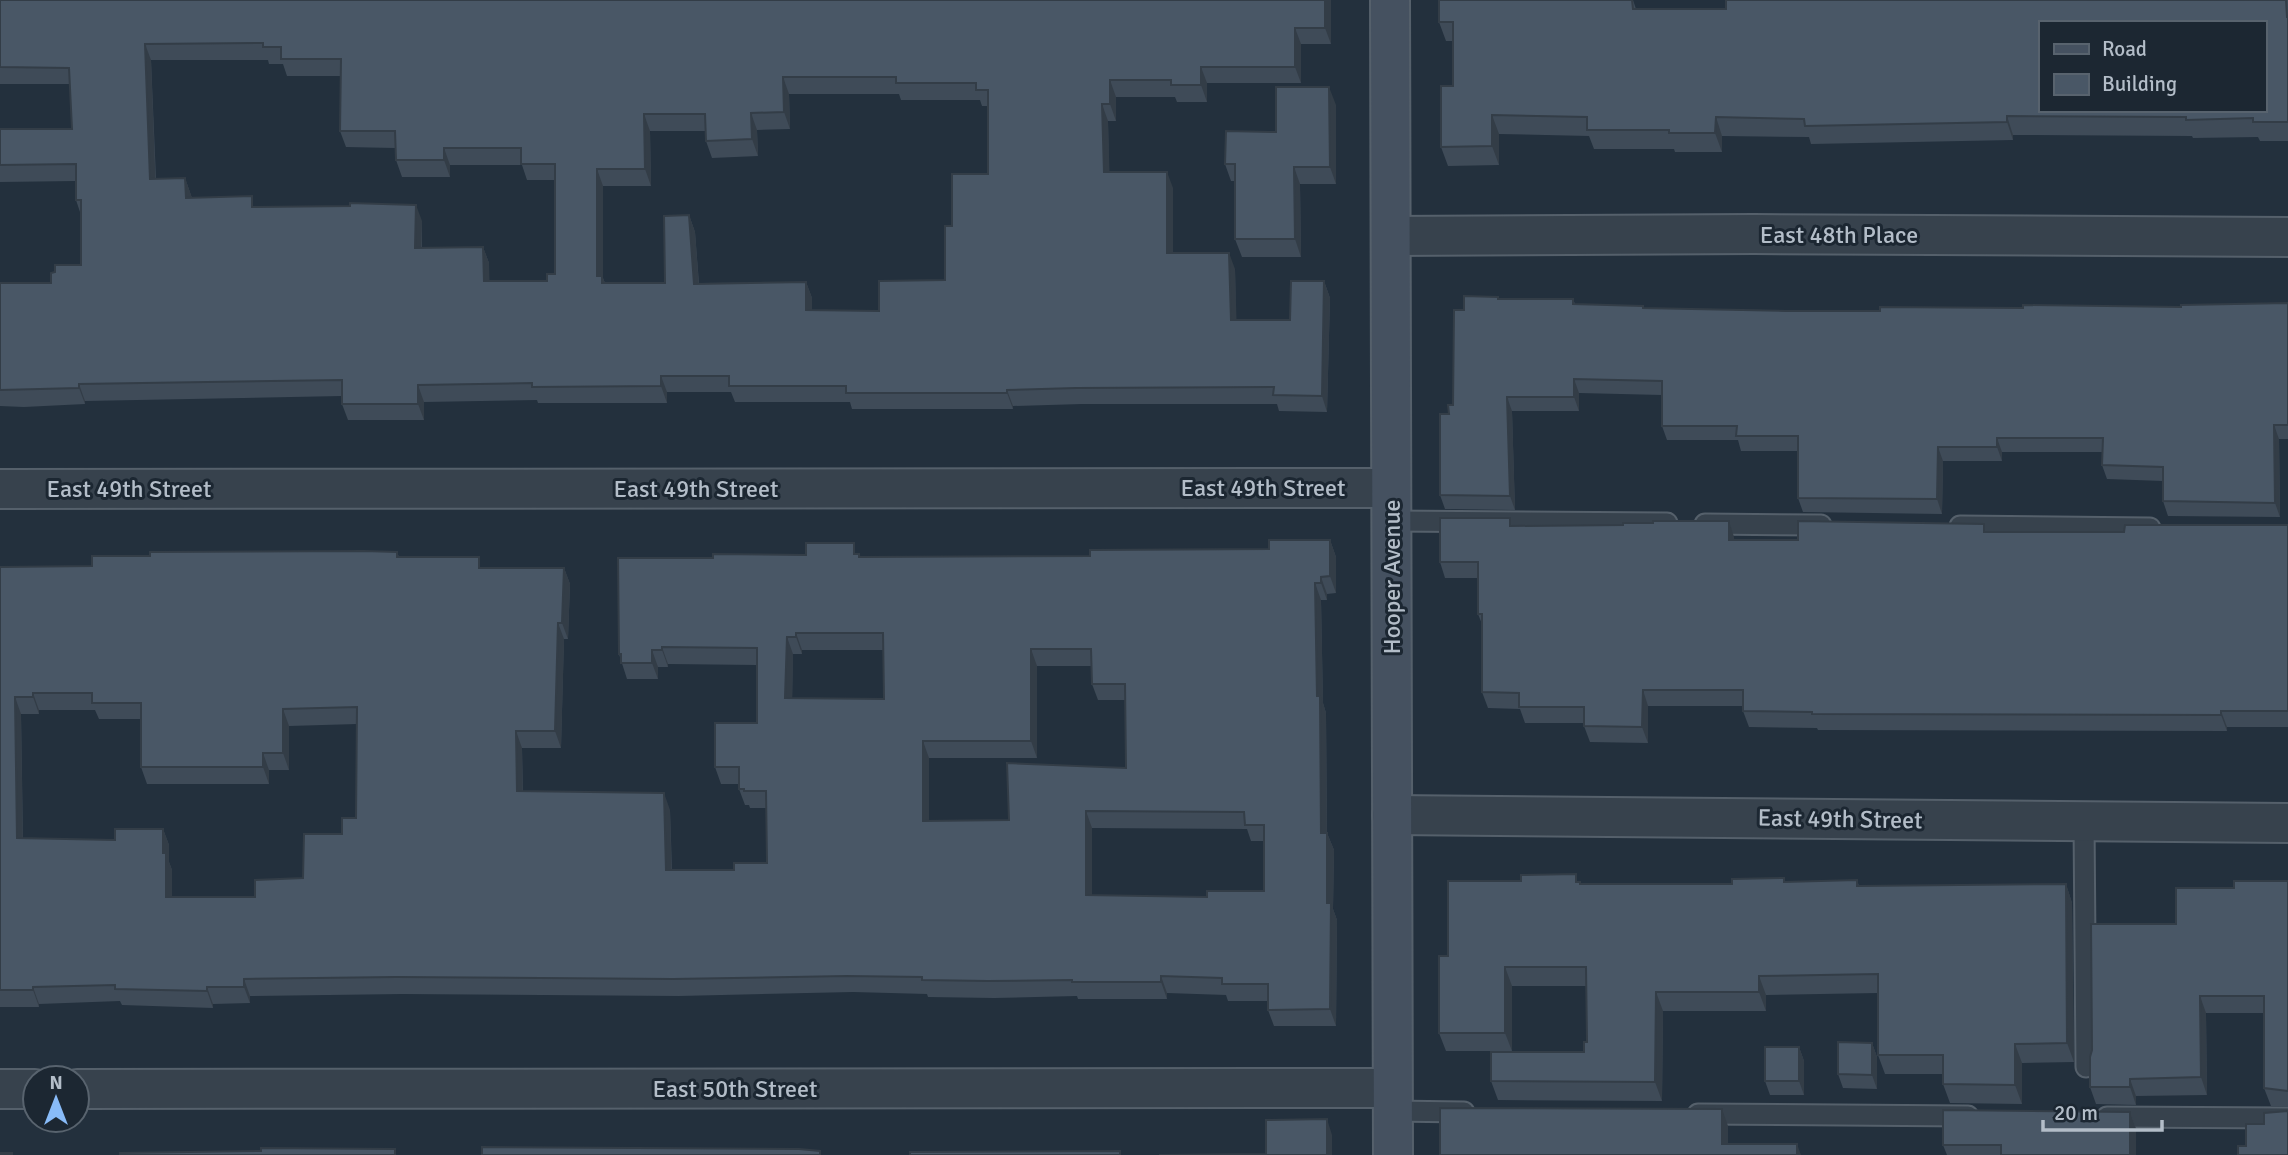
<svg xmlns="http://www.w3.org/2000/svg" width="2288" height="1155" font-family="Signika,sans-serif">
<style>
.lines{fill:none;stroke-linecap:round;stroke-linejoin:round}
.lane-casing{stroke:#55606b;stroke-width:23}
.street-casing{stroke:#55606b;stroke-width:42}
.secondary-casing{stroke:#55606b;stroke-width:42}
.lane{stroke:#37424d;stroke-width:19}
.street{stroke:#37424d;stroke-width:38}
.secondary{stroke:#455160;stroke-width:38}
.wall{fill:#3f4b58;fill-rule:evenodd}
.shaded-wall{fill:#333d47}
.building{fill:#495766;stroke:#333d47;stroke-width:2;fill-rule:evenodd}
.labels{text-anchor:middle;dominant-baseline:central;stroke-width:6;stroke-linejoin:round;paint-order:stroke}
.street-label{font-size:24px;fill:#b3bdc8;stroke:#1c2732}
</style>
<rect width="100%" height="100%" fill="#23303d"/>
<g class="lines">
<g class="lane-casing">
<path id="lane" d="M1391,521L1667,523
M1705,524L1821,525
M1960,526L2150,528
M2084,821L2086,1067
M1392,1111L1464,1112
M1698,1114L1968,1116
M2107,1117L2288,1118"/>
</g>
<g class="street-casing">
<path id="street" d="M1391,236L1754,234L2288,237
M0,489L1391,488
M1392,815L2288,823
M0,1089H35
M77,1089L1392,1088"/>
</g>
<g class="secondary-casing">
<path id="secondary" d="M1390,0L1393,1155"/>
</g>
<use href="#lane" class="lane"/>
<use href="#street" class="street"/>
<use href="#secondary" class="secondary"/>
</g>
<path class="wall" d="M0,0H1331V44H1301V83H1207V102H1177L1175,97H1116V121H1108L1109,172L1173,188V253L1235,269L1236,320H1290L1324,281L1330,298L1327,412L1279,411L1277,404H1082L1013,406V409H852L850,402H735L731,392H667V403H538L537,400L424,402V420H348L342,404V396L85,401V404L24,407L0,406V283H51L81,265V215L76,200V181L0,182V129H72L70,84H0ZM151,60H268L269,64H283L287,76H340V131L346,147L395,148L396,160L402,177H450V165H522L527,180H555V274L547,281H489V263L483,247H422V221L256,207L192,198L185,178L156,179ZM789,94H899L901,100H980L982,106H988V174L952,226L945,280L879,311L812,310V298L806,282L699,283L695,232L689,215L665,283H605L603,278V186H651L650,131H706V141L712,158L758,156L757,130L790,129Z
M1633,0L1636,9H1726L2288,0V141H2260L2258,137L2193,138L2192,136L2013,135V140L1811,144L1809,137L1722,136V152H1675L1674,149H1594L1589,136L1499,134V165L1448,166L1441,147L1453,86V41H1446L1439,22Z
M1336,105V184H1300L1301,257H1242L1235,239V181H1231L1225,164L1276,132Z
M1498,299H1573L1575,304L1644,308L1786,311H1880L2181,307L2288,303V439H2279L2280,517L2168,516L2163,501V481L2107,479L2102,465V452H2002V461H1943L1942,514L1803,512L1798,498V451H1741L1738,440H1667L1662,426V395L1579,393V411H1512L1515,510L1445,509L1440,495L1449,414Z
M1729,521L1734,540H1798L1987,532H2124L2162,526L2288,525V727H2227V731L1818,730L1817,728L1749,727L1743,711V706H1648V743L1590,742L1584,726V723H1525L1520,709L1488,708L1482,692V624L1478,614V578H1445L1440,562L1512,526L1623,525Z
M1330,540L1336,557V593L1327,594V600H1321L1323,703L1326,713L1327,833L1334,850L1333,909L1337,920L1336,1026H1274L1268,1010V1001H1228L1226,995L1167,993V999H1078L1077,996L994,998L928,997L927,994L853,992L679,996L402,994L250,996V1003L213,1004V1008L122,1005L120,1001L39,1004V1007H0V567L92,566L150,556L397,552L399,557L483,568H564L570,584L568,639H564L561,748H522L523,791L670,810L672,870H734L767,863L766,808H750L749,805H745L739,789V784H721L715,767L757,723V665L668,664V667H658V679H627L619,654L713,558L858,554H859L861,557L1090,556L1269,549ZM802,650H883L884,699L792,698L793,654H802ZM1037,666H1092V684L1098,700H1125L1126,768L1009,820L929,821V758H1037ZM39,710H95L99,719H141V767L147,784H269V770H289V726L357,724L356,818L303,878L255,897H172V870L169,862V845L163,829L115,840L23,838L21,714H39ZM1092,828L1247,829L1251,841H1264V891L1207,897L1092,895Z
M1857,880L1859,886L2066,884L2072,903L2074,1062L2022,1063V1104L1950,1103L1943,1084V1074H1885L1878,1055V993L1766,995V1011H1663L1662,1101L1498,1100L1491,1081L1584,1052L1587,1042V986H1512V1051H1446L1439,1033L1448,956L1521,881L1579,882L1581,884H1732Z
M2288,881V1107L2271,1106L2264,1088V1013H2206L2207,1095L2136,1096V1105L2096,1104L2090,1087L2176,924L2234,888Z
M1872,1043L1877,1057V1089L1843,1088L1838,1074Z
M1799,1047L1804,1061V1095H1770L1765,1081Z
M2130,1112L2136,1129V1155H1947L1943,1145Z"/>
<path class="shaded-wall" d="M1325,0H1331V44L1325,28Z
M1295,28L1301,44V83L1295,67Z
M145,44L151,60L156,195L150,179Z
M1201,67L1207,83V102L1201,85Z
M783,77L789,94L790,129L784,112Z
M1110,80L1116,97V121L1110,104Z
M1329,87L1336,105V184L1330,167Z
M1102,104L1108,121L1110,189L1104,172Z
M751,113L757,130L758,156L752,139Z
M644,114L650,131L651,186L645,169Z
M1492,115L1499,134V165L1492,146Z
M2007,116L2013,135V140L2007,122Z
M1716,117L1722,136V152L1715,133Z
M444,148L450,165V177L444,160Z
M1294,167L1300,184L1301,257L1295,239Z
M597,169L603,186V278L608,292L597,276Z
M1167,172L1173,188V269L1167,253Z
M185,178L191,195L192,214L186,198Z
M416,205L422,221L421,264L415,248Z
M689,215L695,232L700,300L694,284Z
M483,247L489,263L490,298L484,281Z
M1229,253L1235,269L1237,337L1231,320Z
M1324,281L1330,298L1327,412L1322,396Z
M806,282L812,298V326L806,310Z
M661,376L667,392V403L661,386Z
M1574,379L1579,393V411L1574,397Z
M79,384L85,401V404L79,388Z
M418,385L424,402V420L418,404Z
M1007,390L1013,406V409L1007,393Z
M1507,397L1512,411L1515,510L1510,496Z
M2274,425L2279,439L2280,517L2275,503Z
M1997,438L2002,452V461L1997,447Z
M1938,447L1943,461L1942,514L1937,499Z
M1729,521L1734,537L1735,556L1729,540Z
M1330,540L1336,557V593L1330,576Z
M564,568L570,584L568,639L562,623Z
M1321,577L1327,594V600L1321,583Z
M1315,583L1321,600L1323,703L1326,713L1327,850L1321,833L1317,696Z
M558,623L564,639L561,748L555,731Z
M796,633L802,650V654L796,637Z
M787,637L793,654L792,715L785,698Z
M662,647L668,664V667L662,650Z
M1031,649L1037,666V758L1031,741Z
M652,650L658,667V679L652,663Z
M1643,690L1648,706V743L1642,727Z
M33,693L39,710V714L33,697Z
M15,697L21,714L23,855L17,838Z
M283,709L289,726V770L283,753Z
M2221,711L2227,727V731L2221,715Z
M516,731L522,748L523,808L517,791Z
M923,741L929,758V838L923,821Z
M263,753L269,770V784L263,767Z
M664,793L670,810L672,887L666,870Z
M1086,811L1092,828V912L1086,895Z
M163,829L169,845V862L172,870V914L166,897L163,853Z
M1327,833L1334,850L1333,909L1337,920L1336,1026L1330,1009L1327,903Z
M2066,884L2072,903L2074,1062L2067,1043Z
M1505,967L1512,986V1051L1505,1033Z
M1161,976L1167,993V999L1161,982Z
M1759,976L1766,995V1011L1759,992Z
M244,979L250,996V1003L244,987Z
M33,987L39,1004V1007L33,990Z
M207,987L213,1004V1008L207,991Z
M1656,992L1663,1011L1662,1101L1655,1082Z
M2200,996L2206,1013L2207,1095L2201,1077Z
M1872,1043L1877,1057V1089L1872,1075Z
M2015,1044L2022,1063V1104L2015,1085Z
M1799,1047L1804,1061V1095L1799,1081Z
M2130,1079L2136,1096V1105L2130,1087Z
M1722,1109L1728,1126V1155L1722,1144Z
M2130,1112L2136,1129V1155H2130Z
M1327,1119L1332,1135V1155H1327Z
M1797,1144L1801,1155H1797Z"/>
<path class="building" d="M0,0H1325V28H1295V67H1201V85H1171V80H1110V104H1102L1104,172H1167V253H1229L1231,320H1290L1291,281H1324L1322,396L1273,395L1274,387L1076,388L1007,390V393H846V386H729V376H661V386L532,387V383L418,385V404H342V380L79,384V388L0,390V283H51V273L55,272V265H81V200H76V164L0,165V129H72L69,68L0,67ZM263,43V47H281V59H341L340,131H395L396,160H444V148H521V164H555V274H547V281H484L483,247L415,248L416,205L350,203V206L252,207V196L186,198L185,178L150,179L145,44ZM783,77H896V83H976V90H988V174H952V226H945V280L879,281V311L806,310V282L694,284L689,215L664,216L665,283H602V276H597V169H645L644,114H705L706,141L752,139L751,113L784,112Z
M1439,0H1632L1633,9H1726V0H2286L2287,17H2288V122H2253V118L2186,120V117L2007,116V122L1805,126L1804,119L1716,117L1715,133H1669V130H1587V117L1492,115V146L1441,147V86H1453V22H1439ZM2041,23H2265V110H2041Z
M1276,87H1329L1330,167H1294L1295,239H1235V164H1225L1226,131L1276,132Z
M1464,296L1498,297V299H1573V304L1643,306V308L1786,311H1880V307L2023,308V305L2181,307V305L2288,303V425H2274L2275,503L2163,501V467L2102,465L2103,438H1997V447H1938L1937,499L1798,498V436H1736L1737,426H1662V381L1574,379V397H1507L1510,496L1440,495V414H1449L1448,405H1453L1454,310H1464Z
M1440,518H1510V526L1623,525V523H1653V521H1729V540H1798V521L1984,524V532H2124L2125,525H2288V711H2221V715L1812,714V712L1743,711V690H1643L1642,727L1584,726V707H1519V693L1482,692V614H1478V562H1440Z
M1269,540H1330V576L1321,577V583H1315L1317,696H1320L1321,833H1327V903H1331L1330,1009L1268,1010V984H1222V978L1161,976V982H1072V980L988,981L922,980V977L847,976L673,979L396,977L244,979V987H207V991L115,989V985L33,987V990H0V567L92,566V556H150V552L364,551L397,552V557H479V568H564L562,623H558L555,731H516L517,791L664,793L666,870H734V863H767L766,791H744V789H739V767H715V723H757V648L662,647V650H652V663H621V654H619L618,558H713V554L806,555V543H854V554H859V557L1090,556V550L1269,549ZM796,633H883L884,699L785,698L787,637H796ZM1031,649H1091L1092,684H1125L1126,768L1007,763L1009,820L923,821V741H1031ZM33,693H92V703H141V767H263V753H283V709L357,707L356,818H342V834H304L303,878L255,880V897H166V853H163V829H115V840L17,838L15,697H33ZM1086,811L1244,812L1245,825H1264V891H1207V897L1086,895Z
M1576,874V882H1580V884H1732V879L1784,878V882L1857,880V886L2066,884L2067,1043L2015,1044V1085L1943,1084V1055H1878V974L1759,976V992H1656L1655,1082L1491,1081V1052H1584V1042H1587L1586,967H1505V1033H1439V956H1448V881H1521V875Z
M2234,881H2288V1091L2264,1088V996H2200L2201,1077L2130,1079V1087H2090V1057L2092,1050L2091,924H2176V888H2234Z
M1838,1042L1872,1043V1075L1838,1074Z
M1765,1047H1799V1081H1765Z
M1440,1108L1722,1109V1144H1797V1155H1440Z
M1943,1110L2130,1112V1155H2001V1145H1943Z
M2288,1111V1155H2238V1146H2246V1124H2264V1113Z
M1327,1119V1155H1159L1266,1154V1120Z
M482,1147L799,1149L820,1151V1155H482Z
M261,1148L395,1149V1155H120V1153L261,1151Z
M1120,1151V1155H910V1152Z
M0,1153H12V1155H0Z"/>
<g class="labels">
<g class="street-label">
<text x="1839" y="235">East 48th Place</text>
<text x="1263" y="488">East 49th Street</text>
<text x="129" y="489">East 49th Street</text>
<text x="696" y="489">East 49th Street</text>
<text transform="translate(1392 577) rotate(-90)">Hooper Avenue</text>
<text transform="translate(1840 819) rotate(1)">East 49th Street</text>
<text x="735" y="1089">East 50th Street</text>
</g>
</g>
<rect x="2039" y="21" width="228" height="91" fill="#1c2732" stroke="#58636e" stroke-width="2"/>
<rect x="2054" y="44" width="35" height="10" fill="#455160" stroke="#58636e" stroke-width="2"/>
<text x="2102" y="56" font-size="21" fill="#b3bdc8">Road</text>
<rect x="2054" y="74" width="35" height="21" fill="#495766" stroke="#58636e" stroke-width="2"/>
<text x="2102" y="91" font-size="21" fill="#b3bdc8">Building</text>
<g transform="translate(56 1099)"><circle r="33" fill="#1c2732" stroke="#58636e" stroke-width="2"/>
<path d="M0-5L12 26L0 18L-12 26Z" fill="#88bbf8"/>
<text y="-10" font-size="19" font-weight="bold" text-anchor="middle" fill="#b3bdc8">N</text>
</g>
<path d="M2043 1120v10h119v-10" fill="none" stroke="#b3bdc8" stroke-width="3.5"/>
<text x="2054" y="1120" font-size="21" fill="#b3bdc8" stroke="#1c2732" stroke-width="5" paint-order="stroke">20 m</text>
</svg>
